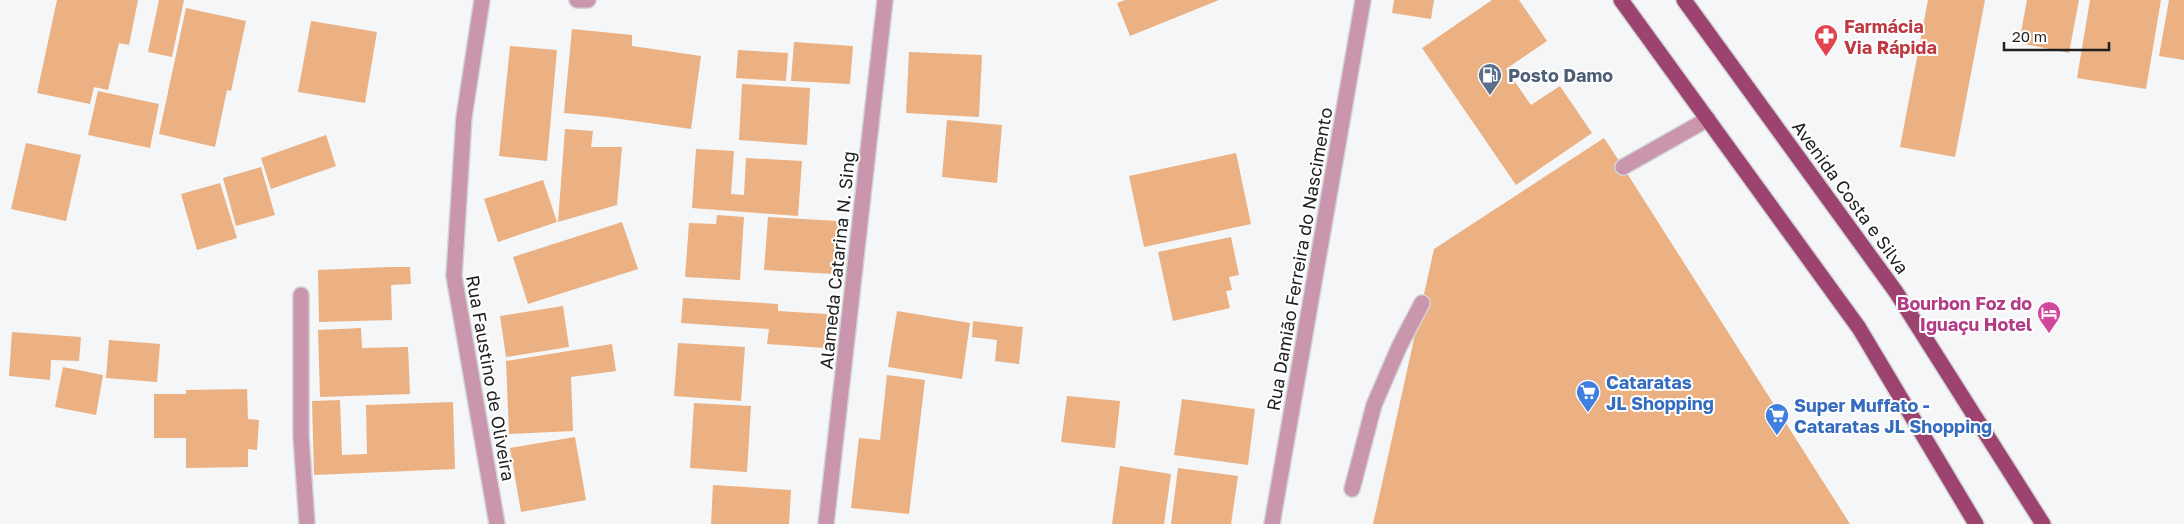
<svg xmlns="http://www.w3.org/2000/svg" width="2184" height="524" font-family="'Golos Text',sans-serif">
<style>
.building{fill:#ecb182}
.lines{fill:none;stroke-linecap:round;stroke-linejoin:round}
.lane-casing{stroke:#d2d4d5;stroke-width:18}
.street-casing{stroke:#d2d4d5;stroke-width:18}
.primary-casing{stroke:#d2d4d5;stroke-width:18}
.lane{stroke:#ca96ad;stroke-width:15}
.street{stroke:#ca96ad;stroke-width:15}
.primary{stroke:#9c4370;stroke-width:15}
.labels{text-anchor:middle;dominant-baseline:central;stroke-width:4;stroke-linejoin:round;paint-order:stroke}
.health-label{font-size:18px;font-weight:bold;fill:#be3a42;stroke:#fff;text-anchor:start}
.service-label{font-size:18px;font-weight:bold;fill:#4e5e75;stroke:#fff;text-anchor:start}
.street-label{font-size:18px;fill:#1f1f20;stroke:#fff}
.hotel-label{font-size:18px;font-weight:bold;fill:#b23c85;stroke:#fff;text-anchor:end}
.shop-label{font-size:18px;font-weight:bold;fill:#366cbe;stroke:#fff;text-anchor:start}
</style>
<rect width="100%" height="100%" fill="#f4f6f8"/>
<path class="building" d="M57,0H138L129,45L119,43L108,90L94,87L90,104L37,93Z
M159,0H184L172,57L148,52Z
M1125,0H1219L1130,36L1117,3Z
M1394,0H1434L1431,19L1392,13Z
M1492,0H1519L1547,41L1506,69L1531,105L1560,86L1592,133L1516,185L1422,48Z
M1928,0H1985L1955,157L1900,147Z
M2027,0H2079L2069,53L2019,43Z
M2090,0H2161L2146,89L2077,78Z
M2169,0H2184V60L2159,56Z
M186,8L246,21L231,91L227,90L215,147L159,134Z
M311,21L377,32L365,103L298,92Z
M572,29L632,35V46L701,56L691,129L606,117L564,113Z
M794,42L853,46L850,84L791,81Z
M510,46L557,50L547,161L499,156Z
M738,50L788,53L786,81L736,78Z
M909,52L982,55L979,117L906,113Z
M742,84L810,88L807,145L739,140Z
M98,91L159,104L150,148L88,135Z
M947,120L1002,125L997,183L942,177Z
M565,129L593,131L591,147H622L617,205L558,222Z
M326,135L336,166L271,189L261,158Z
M1604,138L1623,167L1850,524H1373L1434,249Z
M26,143L81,155L66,221L11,209Z
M696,149L734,151L731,194L744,195L746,158L802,161L798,216L692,208Z
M1236,153L1251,224L1144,247L1129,176Z
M261,167L275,215L236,226L223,178Z
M543,180L557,222L498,242L484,199Z
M220,183L237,238L197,250L181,194Z
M717,215L744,217L740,280L685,277L689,223L716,224Z
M768,217L838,221L834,274L764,270Z
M622,222L638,269L528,304L513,257Z
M1231,237L1239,275L1229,277L1232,290L1226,291L1230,308L1173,321L1158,252Z
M390,267H410L411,284L391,285L392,320L319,322L318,270Z
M683,298L778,304V311L827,314L825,348L767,344L769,329L681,323Z
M563,306L569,347L506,357L500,316Z
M897,311L970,323L962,379L888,367Z
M973,321L1023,327L1019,364L995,361L997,340L972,337Z
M361,328L362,348L408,347L410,394L320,397L318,330Z
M12,332L81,337L79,361L51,360L50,380L9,376Z
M109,340L160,344L157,382L106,378Z
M678,343L745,347L741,401L674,396Z
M612,344L616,371L571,377L573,431L509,434L506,361Z
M63,367L103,375L96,415L55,407Z
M887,375L925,380L909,514L851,508L859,438L880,440Z
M247,389L248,419L259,420L257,450L248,449V467L186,468V438H154V394H186V390Z
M1067,396L1120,401L1115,448L1061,442Z
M1182,399L1255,409L1248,465L1174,455Z
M340,400L342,455L367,454L366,405L453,402L455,469L314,475L312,401Z
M694,403L751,406L747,472L690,468Z
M575,437L586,500L521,512L510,448Z
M1120,466L1171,474L1164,524H1112Z
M1178,468L1238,476L1231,524H1171Z
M713,485L791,490L789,524H711Z"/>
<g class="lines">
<g class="lane-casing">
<path id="lane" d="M1623,167L1708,119
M1352,489L1374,405L1399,347L1422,303"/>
</g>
<g class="street-casing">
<path id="street" d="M482,0L464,117L454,276L497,524
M577,0H588
M301,295V436L307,524
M826,524L885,0
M1272,524L1363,0"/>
</g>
<g class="primary-casing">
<path id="primary" d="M1621,0L1859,328L1976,524
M1684,0L1896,292L2043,524"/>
</g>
<use href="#lane" class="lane"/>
<use href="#street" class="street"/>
<use href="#primary" class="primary"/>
</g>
<defs>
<g id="pharmacy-pin" transform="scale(1.25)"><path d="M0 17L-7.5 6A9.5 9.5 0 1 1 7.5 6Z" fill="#e0444e" stroke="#fff"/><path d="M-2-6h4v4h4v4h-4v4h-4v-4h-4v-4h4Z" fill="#fff"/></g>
<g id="fuel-pin" transform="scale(1.25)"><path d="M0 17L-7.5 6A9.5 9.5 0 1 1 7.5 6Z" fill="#5c6f8a" stroke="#fff"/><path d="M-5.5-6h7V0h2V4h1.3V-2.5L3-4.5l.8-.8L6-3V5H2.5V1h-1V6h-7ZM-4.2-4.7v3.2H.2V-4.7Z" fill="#fff"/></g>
<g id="hotel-pin" transform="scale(1.25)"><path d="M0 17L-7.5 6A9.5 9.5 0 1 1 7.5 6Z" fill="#d1479c" stroke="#fff"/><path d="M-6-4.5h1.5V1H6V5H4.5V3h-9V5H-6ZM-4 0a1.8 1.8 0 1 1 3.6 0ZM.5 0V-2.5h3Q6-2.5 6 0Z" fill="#fff"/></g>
<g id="supermarket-pin" transform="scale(1.25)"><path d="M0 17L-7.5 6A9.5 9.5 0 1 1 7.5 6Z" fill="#3f7fe0" stroke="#fff"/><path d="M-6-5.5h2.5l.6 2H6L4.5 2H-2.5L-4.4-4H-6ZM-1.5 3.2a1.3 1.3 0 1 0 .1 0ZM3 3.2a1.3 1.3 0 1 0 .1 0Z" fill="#fff"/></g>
</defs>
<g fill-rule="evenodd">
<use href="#pharmacy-pin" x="1826" y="36"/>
<use href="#fuel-pin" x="1490" y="75"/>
<use href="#hotel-pin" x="2049" y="313"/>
<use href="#supermarket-pin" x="1588" y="392"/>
<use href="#supermarket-pin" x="1777" y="415"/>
</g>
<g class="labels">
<g class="health-label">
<text x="1844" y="26">Farmácia<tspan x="1844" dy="21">Via Rápida</tspan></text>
</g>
<g class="service-label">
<text x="1508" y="75">Posto Damo</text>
</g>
<g class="street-label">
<text transform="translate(1851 197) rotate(54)">Avenida Costa e Silva</text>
<text transform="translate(1299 259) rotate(-80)">Rua Damião Ferreira do Nascimento</text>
<text transform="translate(837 260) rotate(-84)">Alameda Catarina N. Sing</text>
<text transform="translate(491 378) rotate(80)">Rua Faustino de Oliveira</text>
</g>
<g class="hotel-label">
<text x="2032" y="303">Bourbon Foz do<tspan x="2032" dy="21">Iguaçu Hotel</tspan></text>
</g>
<g class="shop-label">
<text x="1606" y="382">Cataratas<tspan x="1606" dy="21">JL Shopping</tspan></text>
<text x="1794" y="405">Super Muffato -<tspan x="1794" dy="21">Cataratas JL Shopping</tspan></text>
</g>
</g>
<path d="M2004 42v8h105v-8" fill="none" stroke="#1f1f20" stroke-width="2.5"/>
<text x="2012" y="42" font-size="15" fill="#1f1f20" stroke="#ffffff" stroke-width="4" paint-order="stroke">20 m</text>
</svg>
